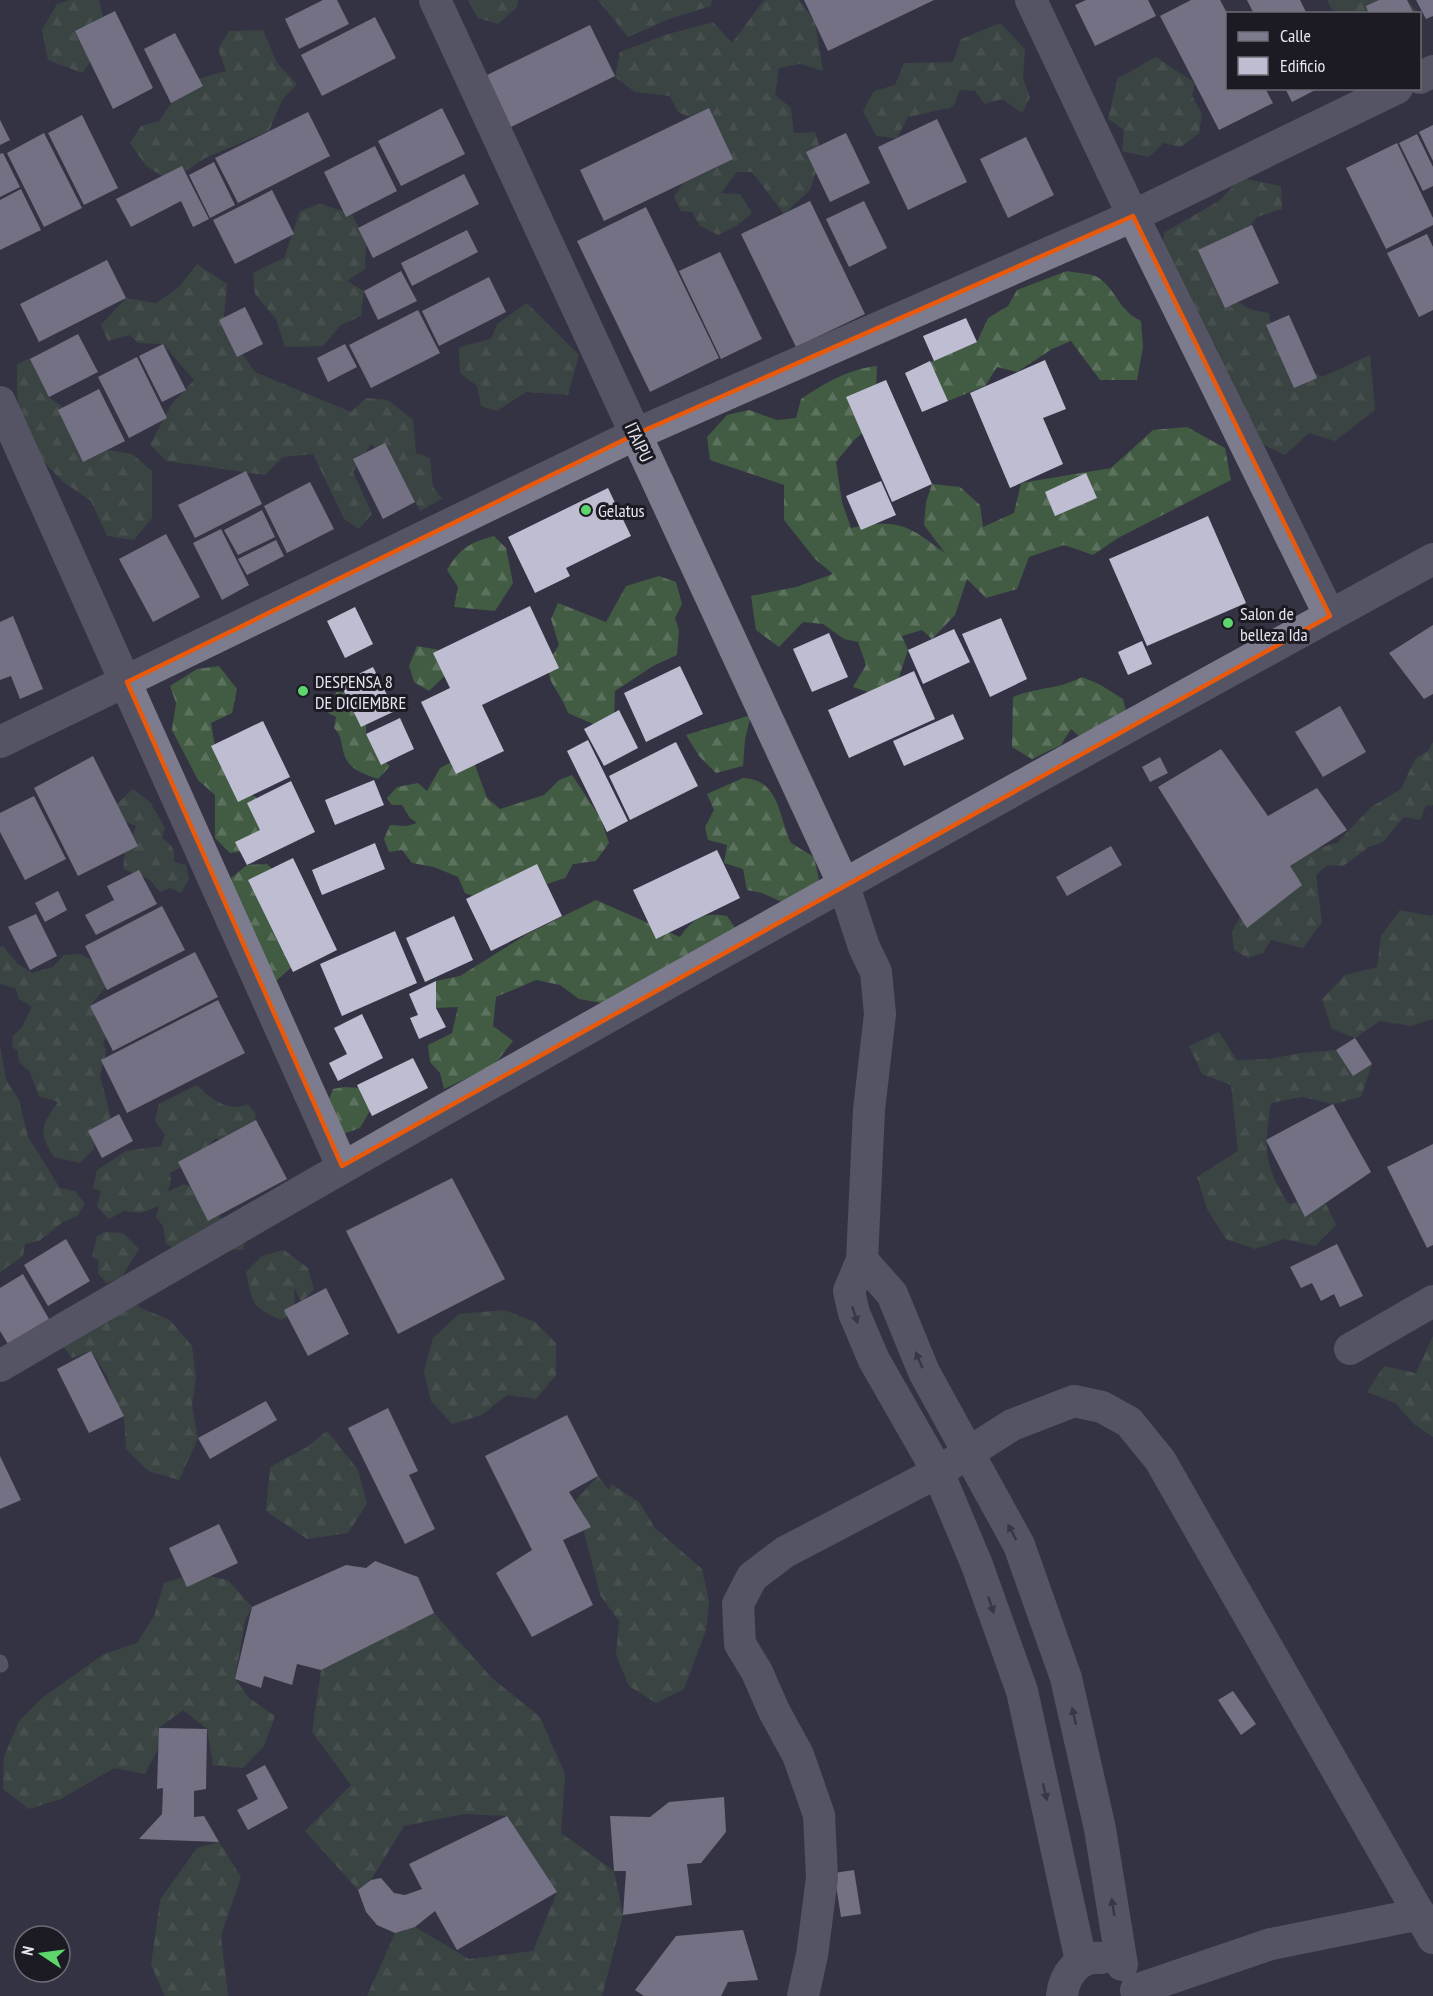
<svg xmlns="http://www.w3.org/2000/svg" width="1433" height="1996" font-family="'PT Sans Narrow',sans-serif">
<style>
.forest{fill:url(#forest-firs)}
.building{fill:#bebdd1}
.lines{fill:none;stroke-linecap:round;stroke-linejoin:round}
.lane{stroke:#7c7c8e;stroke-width:15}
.street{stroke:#7c7c8e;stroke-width:32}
.oneway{fill:#3e3d48}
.marked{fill:none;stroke:#e8590c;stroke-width:4.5;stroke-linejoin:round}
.poi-dot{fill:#5dd56d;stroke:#1c1b23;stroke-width:2}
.labels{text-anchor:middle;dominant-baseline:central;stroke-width:6;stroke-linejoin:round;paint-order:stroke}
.street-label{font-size:18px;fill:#e6e5f0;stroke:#1c1b23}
.poi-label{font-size:18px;fill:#e6e5f0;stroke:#1c1b23;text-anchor:start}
</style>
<defs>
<pattern id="forest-firs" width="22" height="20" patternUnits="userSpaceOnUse" patternTransform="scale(1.5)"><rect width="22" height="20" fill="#425b43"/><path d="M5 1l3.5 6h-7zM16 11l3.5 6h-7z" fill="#5d725e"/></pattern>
</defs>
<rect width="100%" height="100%" fill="#343343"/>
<path class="forest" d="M70,0H99L108,39L82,73L48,60L42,30L57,4Z
M468,0H518L517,7L498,24L478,18Z
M598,0H712L711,6L669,19L628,37Z
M764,0H799L815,22L823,71L800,64L779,68L775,95L791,108L794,133L815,132L822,154L810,190L784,214L752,172H737L721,193L740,194L752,213L737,226L718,235L700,226L692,212L681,211L674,197L683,183L719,166L727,146L701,122L678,112L670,96L635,92L615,77L620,52L665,35L713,22L732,43Z
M1327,0H1407L1418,13H1334Z
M1000,23L1025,49L1023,78L1030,97L1022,113L1002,99L985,104L975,91L960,90L953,107L908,117L897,138L876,136L863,111L874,91L895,85L904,63L953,62L961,39Z
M263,30L277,63L297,84L282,100L269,131L205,158L171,181L146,166L130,143L141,126L159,121L186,82L226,71L218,49L229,31Z
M1156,57L1195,83L1192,96L1202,114L1199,133L1181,147L1163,143L1149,157L1122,151L1124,130L1108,119L1118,77C1132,73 1142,63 1156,57Z
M1241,178L1281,186L1282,209L1257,217L1238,241L1226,296L1252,310L1269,313L1276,348L1322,377L1370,355L1375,410L1335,441L1309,433L1285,455L1260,443L1239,407L1232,379L1221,366L1217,348L1156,265L1165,232L1219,201Z
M320,204L352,214L366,244L365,269L347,281L364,291L361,316L341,325L323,346L285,347L276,319L255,294L253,273L284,258L300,211Z
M197,264L227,284L223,328L255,372L351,412L366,398L388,400L413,420L416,453L430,458L433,487L442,499L420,511L398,469L371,444L353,472L372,514L359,529L344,519L313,454L283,457L265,475L167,461L150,445L171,405L194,380L163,344L138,343L130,335L108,341L101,325L126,298L156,303L178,288Z
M1067,271C1076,273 1091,273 1099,278C1118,292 1118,310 1141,321L1143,347L1137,380H1100L1071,341L1052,349L1017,372L997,367L985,386L948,401L916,368L977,342L988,318L1008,306L1017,290Z
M527,303L579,355L568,395L526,392L497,411L481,406L477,386L460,373L459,347L491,339L498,323Z
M39,354L56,368L49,397L72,414L92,447L132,454L152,471V518L134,540L107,536L91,501L62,481L45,463L21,418L17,395V364Z
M877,366L875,414L871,427L855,439L836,462L842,502L851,528C898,518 908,525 945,553L924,525L926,502L932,484L960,487L980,505L983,527L1014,513L1021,483L1111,468L1153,430L1187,427L1225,448L1231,480L1118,538L1093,555L1064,545L1029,557L1017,589L986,598L967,579L955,615L932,639L922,630L902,636L908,650L894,692H868L853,687L866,665L858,642L844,639L823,624L803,622L779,647L756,630L751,596L796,587L833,574L815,559L784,520V485L710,460L707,437L727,415L749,410L777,420L796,418L801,399C827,382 846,370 877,366Z
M494,536L506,548L513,583L495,611L454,607L458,587L447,570C460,548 469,543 494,536Z
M659,576L676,582L682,604L675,618L679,630L677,655L653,666L615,691L614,720L593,724L568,713C557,682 536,679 559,645L551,619L558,603L606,622L626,586Z
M417,646L439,650L452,669L429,691L414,682L409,666Z
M219,666L237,689L232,713L211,723L217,758L230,785L268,803L272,830L252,850L230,853L215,838V795L198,780L172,730L176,703L170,686L197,669Z
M1082,677L1099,684L1123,699L1130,728L1087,743L1071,729L1061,745L1032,759L1012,747L1013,697C1037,687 1057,690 1082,677Z
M336,692H345L366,716V734L377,755L390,766L378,779C364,774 349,770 344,754C340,742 343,737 334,728L336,717L328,713Z
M751,715L745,739L743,766L716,773L699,756L686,735Z
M1433,742V805L1426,806L1420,820L1404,817L1383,842L1369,847L1343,866L1327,865L1316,875L1322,922L1303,948L1271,940L1263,953L1248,958L1234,950L1232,932L1240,917L1305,852L1337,843L1371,807L1401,789L1415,759L1428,751Z
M457,759L475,765L487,798L500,809L544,795L559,780L572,775L600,817L609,843L596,861L573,864L565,878L547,884L542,875L517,874L486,901L465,893L458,877L434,867L412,863L402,850L389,852L384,839L390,825L407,826L417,823L410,818L402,805H392L387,798L397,787L418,783L427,791L440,768Z
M743,778C780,780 778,815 791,843L814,857L819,880L816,906L802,911L762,893L747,890L743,869L724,863L727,845L708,840L705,827L714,810L707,794Z
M133,789L150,802L165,828L162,838C172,845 176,850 174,862L186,865L189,879L181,893L170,888L160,892L149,879L123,869L125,853L136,826L119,819L115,806Z
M267,864L283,879L295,964L275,982L232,893L231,878L247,865Z
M596,900L680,937C693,918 704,912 727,916L748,947L636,1009L579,999L560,985L536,980L496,997L493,1026L513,1041L493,1066L444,1089L440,1073L430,1062L428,1045L452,1033L458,1007L436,1008V981L460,976L527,934Z
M1400,910L1431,916L1433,914V1019L1411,1026L1380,1021L1355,1038L1332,1029L1322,999L1345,975L1377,967L1381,936Z
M3,946L18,964L32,973L53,967L64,955L81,954L103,967L109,983L90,1006L102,1016L107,1034L103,1043L106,1051L100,1076L111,1118L95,1127L94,1149L80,1163L54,1157C37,1131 42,1125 58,1102L39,1096L30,1072L19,1062L18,1051L12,1047L13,1036L22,1027L32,1007L19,999L15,988L0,984V947Z
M1219,1032L1237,1060L1269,1059L1301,1053L1336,1050L1372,1064L1361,1097L1333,1104L1302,1097L1271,1103C1264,1149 1263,1165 1289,1204L1322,1196L1336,1225L1315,1246L1284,1239L1255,1249L1226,1239L1207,1209L1197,1177L1238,1151L1231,1085L1202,1074L1189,1046Z
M0,1046L6,1080L19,1100L28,1137L60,1188L75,1191L85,1204L77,1216L63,1222L39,1241L25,1244L23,1256L0,1272Z
M197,1085C210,1099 229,1113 248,1104L256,1114L253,1128L235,1139H215L196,1159L170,1173L171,1183L167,1192L184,1184L201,1191L221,1219L232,1214L246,1234L243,1250L221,1249L196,1262L166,1244L163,1226L156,1217L159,1206L140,1213L124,1211L109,1219L97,1207L101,1191L93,1188L97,1170L126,1151L161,1146L165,1135L155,1121L159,1104Z
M344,1087L364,1088L374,1104L360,1128L343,1134L328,1102L333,1089Z
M105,1232L123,1233L139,1249L121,1278L107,1283L98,1274L99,1260L92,1257L97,1236Z
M284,1250L308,1268L314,1290L301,1302L294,1287L295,1314L281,1320C250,1306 253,1304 246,1272L262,1256Z
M118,1288L141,1308L170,1320L192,1346L196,1377L192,1406L198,1438L179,1480L148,1471L126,1449L124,1416L116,1410L108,1378L91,1351L72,1358L52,1332Z
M504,1310L535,1322L556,1343V1375L536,1399L507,1395L482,1415L452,1424L431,1401L424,1371L433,1338L459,1314Z
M1433,1336V1437L1415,1425L1395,1403L1367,1392L1384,1366L1416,1373Z
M327,1431L358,1470L367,1504L348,1533L307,1539L266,1511L270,1467L307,1447Z
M598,1476L609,1490L611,1484L639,1502L655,1528L702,1569L709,1601L706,1630L684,1689L656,1703L629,1686L616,1655L619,1621L600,1595L576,1500Z
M196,1573L228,1580L252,1607L245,1621L235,1679L249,1698L275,1716L264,1746L243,1768L213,1765L207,1729L183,1710L159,1728V1747L145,1774L114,1768L61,1799L29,1809L3,1789L4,1757L19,1721L42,1698L104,1654L137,1643L154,1616L164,1583Z
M434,1613L492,1678L540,1717L565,1774L561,1833L614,1871L623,1915L602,1996H367L395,1933L415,1927L469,1959L533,1951L557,1892L536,1872L507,1816L464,1814L404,1826L371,1880L358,1890L305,1831L351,1785L312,1732L321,1670L376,1635Z
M219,1842L241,1877L221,1936L228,1996H165L151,1965L160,1900L197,1848Z"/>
<path class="building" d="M323,0H337L349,24L299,49L285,19Z
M804,0H934L828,51Z
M1086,0H1148L1156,16L1095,46L1075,5Z
M1191,0H1220L1228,15V88H1265L1273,103L1219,130L1160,16Z
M1247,0H1300L1307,14H1254Z
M1379,0H1407L1414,14H1369L1366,6Z
M1416,0H1433V16L1426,19Z
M115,11L153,88L113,109L75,31Z
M375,17L396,58L322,96L301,55Z
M590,25L615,76L511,127L487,75Z
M175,33L203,86L171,103L144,49Z
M1285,88H1319L1292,102Z
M442,108L465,154L401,186L378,141Z
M709,108L733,159L604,221L580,170Z
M308,112L330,156L238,203L215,158Z
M82,115L118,188L84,205L48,133Z
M937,119L967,182L908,210L878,147Z
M0,120L10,140L0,145Z
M1433,125V161L1419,132Z
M44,133L82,208L44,227L7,153Z
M846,133L870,183L830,202L806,152Z
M1417,134L1433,167V186L1423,191L1399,143Z
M1026,137L1054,195L1008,218L980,159Z
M1397,143L1433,218V225L1386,249L1346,168Z
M375,146L397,191L346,217L324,172Z
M3,153L20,187L0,197V154Z
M214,162L235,205L210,218L189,175Z
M182,166L209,219L193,227L181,201L131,227L116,199Z
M464,174L479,204L373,258L358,228Z
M21,189L41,230L0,250V200Z
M272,190L294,234L235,264L213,220Z
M810,201L865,314L796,347L741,234Z
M864,201L887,248L849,267L826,219Z
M646,207L719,358L650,392L577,241Z
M1252,225L1279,283L1225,308L1198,250Z
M467,230L478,252L412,286L401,263Z
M1427,234L1433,247V310L1419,317L1387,253Z
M720,252L762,339L721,359L679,271Z
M107,260L126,298L39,342L20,304Z
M401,271L417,301L378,320L364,291Z
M489,277L506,312L439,346L422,311Z
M245,307L263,344L237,357L219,320Z
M418,310L440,353L371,388L349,345Z
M1289,315L1317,378L1294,388L1266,325Z
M966,318L977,342L934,361L923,336Z
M78,334L98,372L49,397L30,359Z
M163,344L186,390L162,402L139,356Z
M345,344L357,367L328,382L317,358Z
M137,357L167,418L129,438L98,377Z
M1045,360L1066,409L1043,418L1063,464L1010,488L970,393Z
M930,361L948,401L922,412L905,373Z
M886,380L932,484L892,502L846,397Z
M99,389L125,441L83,462L58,410Z
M385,443L415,502L383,519L353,459Z
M246,471L262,504L195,538L178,505Z
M1086,473L1097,498L1055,516L1045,492Z
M881,481L896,515L861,530L846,496Z
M310,482L334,529L287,553L264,506Z
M608,488L631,536L566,568L570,576L535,593L508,537Z
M262,510L275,537L238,555L224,530Z
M1208,516L1246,603L1147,646L1109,559Z
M221,529L249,585L222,600L193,543Z
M166,534L200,597L153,622L119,559Z
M276,540L284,556L247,575L238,559Z
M530,606L559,668L482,705L504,751L456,774L421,702L450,688L433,653Z
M355,607L373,644L345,658L327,621Z
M13,616L43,689L20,699L11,676L0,680V622Z
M1001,618L1027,679L990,697L962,634Z
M1433,625V694L1424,699L1389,653Z
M954,629L970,662L923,684L908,650Z
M829,633L848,677L812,692L793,649Z
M1142,641L1152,664L1128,675L1118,652Z
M680,666L703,714L646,742L624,693Z
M373,667L395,711L361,727L340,683Z
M914,671L935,719L849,758L828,710Z
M1340,706L1366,752L1323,777L1295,732Z
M619,710L638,748L604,766L584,729Z
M953,714L964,739L904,766L893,741Z
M400,718L414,749L381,765L366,734Z
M263,721L290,777L238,802L211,746Z
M588,740L628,821L607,832L567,751Z
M676,742L698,786L630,820L609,776Z
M1221,749L1268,816L1317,788L1347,830L1290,866L1302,885L1247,928L1158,787Z
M93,756L138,846L78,876L34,788Z
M1160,757L1168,773L1150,782L1142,767Z
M374,780L384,805L335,825L325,800Z
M291,781L315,832L247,865L235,842L260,830L247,803Z
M34,796L66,859L25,880L0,832V813Z
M375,843L385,869L322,895L312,870Z
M1111,846L1122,865L1067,896L1056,877Z
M717,850L740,898L656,939L633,890Z
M293,858L337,950L293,972L248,880Z
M537,864L562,916L491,951L466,899Z
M139,870L157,904L96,935L85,915L114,900L107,886Z
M58,891L67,910L45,922L35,903Z
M162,906L185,950L107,990L85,946Z
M36,914L57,956L30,970L8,927Z
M454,916L473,960L425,982L406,938Z
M395,931L417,983L342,1016L320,964Z
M195,952L218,997L113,1051L90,1006Z
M436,981V1008L446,1027L419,1039L410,1018L418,1015L409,994Z
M218,1000L245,1053L127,1113L101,1060Z
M362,1014L383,1058L338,1081L329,1063L347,1054L334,1028Z
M1355,1038L1372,1064L1353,1076L1336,1050Z
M413,1058L428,1088L372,1116L357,1085Z
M1333,1104L1371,1172L1305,1217L1266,1140Z
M119,1114L133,1141L102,1158L88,1131Z
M256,1120L287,1179L208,1221L178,1162Z
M1433,1144V1245L1427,1248L1387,1167Z
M452,1178L505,1279L398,1334L346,1231Z
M66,1239L90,1281L48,1306L24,1265Z
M1337,1244L1363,1296L1340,1307L1334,1294L1321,1301L1312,1283L1301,1288L1290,1267Z
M23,1274L49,1319L8,1344L0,1331V1288Z
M326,1288L349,1334L308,1356L284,1310Z
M91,1351L124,1416L89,1433L57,1369Z
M266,1401L277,1420L210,1459L198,1438Z
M388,1408L418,1471L409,1475L435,1529L405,1544L348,1428Z
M567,1415L598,1476L569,1492L591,1527L563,1540L593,1605L532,1637L496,1573L532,1550L485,1456Z
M0,1456L21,1500L0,1509Z
M219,1524L238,1563L187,1587L169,1548Z
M375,1561L418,1577L434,1613L321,1670L297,1664L292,1685L264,1676L261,1688L235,1679L252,1607L346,1565L366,1568Z
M1233,1691L1256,1724L1241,1735L1218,1700Z
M159,1728L207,1729L206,1789L194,1791V1817L204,1816L219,1842L139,1839L162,1814L163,1788L157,1789Z
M265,1765L288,1808L248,1830L237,1810L258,1799L246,1775Z
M724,1797L726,1832L701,1863L687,1864L692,1905L623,1915L626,1871H614L610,1816L650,1817L669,1802Z
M507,1816L557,1892L457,1950L435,1911L415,1927L395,1933L377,1925L366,1912L358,1890L371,1880L381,1878L394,1893L405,1895L422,1889L409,1864Z
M854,1870L861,1914L841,1917L834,1873Z
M743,1930L758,1980L728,1982L721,1996H644L635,1990L676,1936Z"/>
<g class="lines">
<path class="lane" d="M0,1662L1,1665"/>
<path class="street" d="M435,0L843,883L864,947L876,972L880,1014L869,1110L862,1260L849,1291L854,1313L874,1360L938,1472L977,1565L1022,1691L1081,1961
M1031,0L1133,216L1330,616
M1420,78L1433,71
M0,402L342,1166
M0,742L636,434L1133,216L1397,88
M862,1260L892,1294L924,1372L1019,1545L1066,1678L1100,1829L1122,1965
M1350,1349L1433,1301
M0,1366C473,1089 952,823 1433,559
M1136,1990L1271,1944L1420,1914
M803,1996L812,1955L822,1878L819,1815L798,1755L774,1711L757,1672L740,1644L738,1604L752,1577L785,1552L938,1472L1012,1425L1074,1401L1102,1407L1129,1422L1160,1460L1433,1938
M1062,1996C1064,1975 1078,1956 1101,1958"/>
</g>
<defs><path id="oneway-solid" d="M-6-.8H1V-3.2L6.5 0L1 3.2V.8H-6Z" transform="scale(1.5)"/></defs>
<g class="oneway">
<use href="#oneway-solid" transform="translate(855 1315) rotate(72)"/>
<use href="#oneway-solid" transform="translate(919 1360) rotate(-113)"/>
<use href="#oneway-solid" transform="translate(1012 1532) rotate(-118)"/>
<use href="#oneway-solid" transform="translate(991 1605) rotate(71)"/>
<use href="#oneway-solid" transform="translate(1074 1716) rotate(-103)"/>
<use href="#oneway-solid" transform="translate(1045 1792) rotate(77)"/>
<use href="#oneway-solid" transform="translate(1113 1907) rotate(-99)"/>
</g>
<path d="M0 0H1433V1996H0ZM1133,216L1330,616L342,1166L127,682L636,434Z" fill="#343343" fill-opacity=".55" fill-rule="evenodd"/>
<path class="marked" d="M1133,216L1330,616L342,1166L127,682L636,434Z"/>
<g class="poi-dot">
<circle cx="586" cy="510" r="6"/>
<circle cx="1228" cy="623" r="6"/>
<circle cx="303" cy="691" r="6"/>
</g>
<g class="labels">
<g class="street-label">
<text transform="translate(639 442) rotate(65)">ITAIPU</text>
</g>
<g class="poi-label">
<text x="598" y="510">Gelatus</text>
<text x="1240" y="613">Salon de<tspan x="1240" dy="21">belleza Ida</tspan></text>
<text x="315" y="681">DESPENSA 8<tspan x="315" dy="21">DE DICIEMBRE</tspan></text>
</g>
</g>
<rect x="1226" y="12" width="195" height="78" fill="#1c1b23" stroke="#6d6c75" stroke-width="1.5"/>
<rect x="1238" y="32" width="30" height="9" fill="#7c7c8e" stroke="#6d6c75" stroke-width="1.5"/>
<text x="1280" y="42" font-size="18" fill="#e6e5f0">Calle</text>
<rect x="1238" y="57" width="30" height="18" fill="#bebdd1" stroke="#6d6c75" stroke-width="1.5"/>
<text x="1280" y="72" font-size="18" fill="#e6e5f0">Edificio</text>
<g transform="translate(42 1954) rotate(283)"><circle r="28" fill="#1c1b23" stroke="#6d6c75" stroke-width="1.5"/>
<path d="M0-4.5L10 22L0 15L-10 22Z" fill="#5dd56d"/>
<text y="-9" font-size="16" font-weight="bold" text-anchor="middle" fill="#e6e5f0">N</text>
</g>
</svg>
